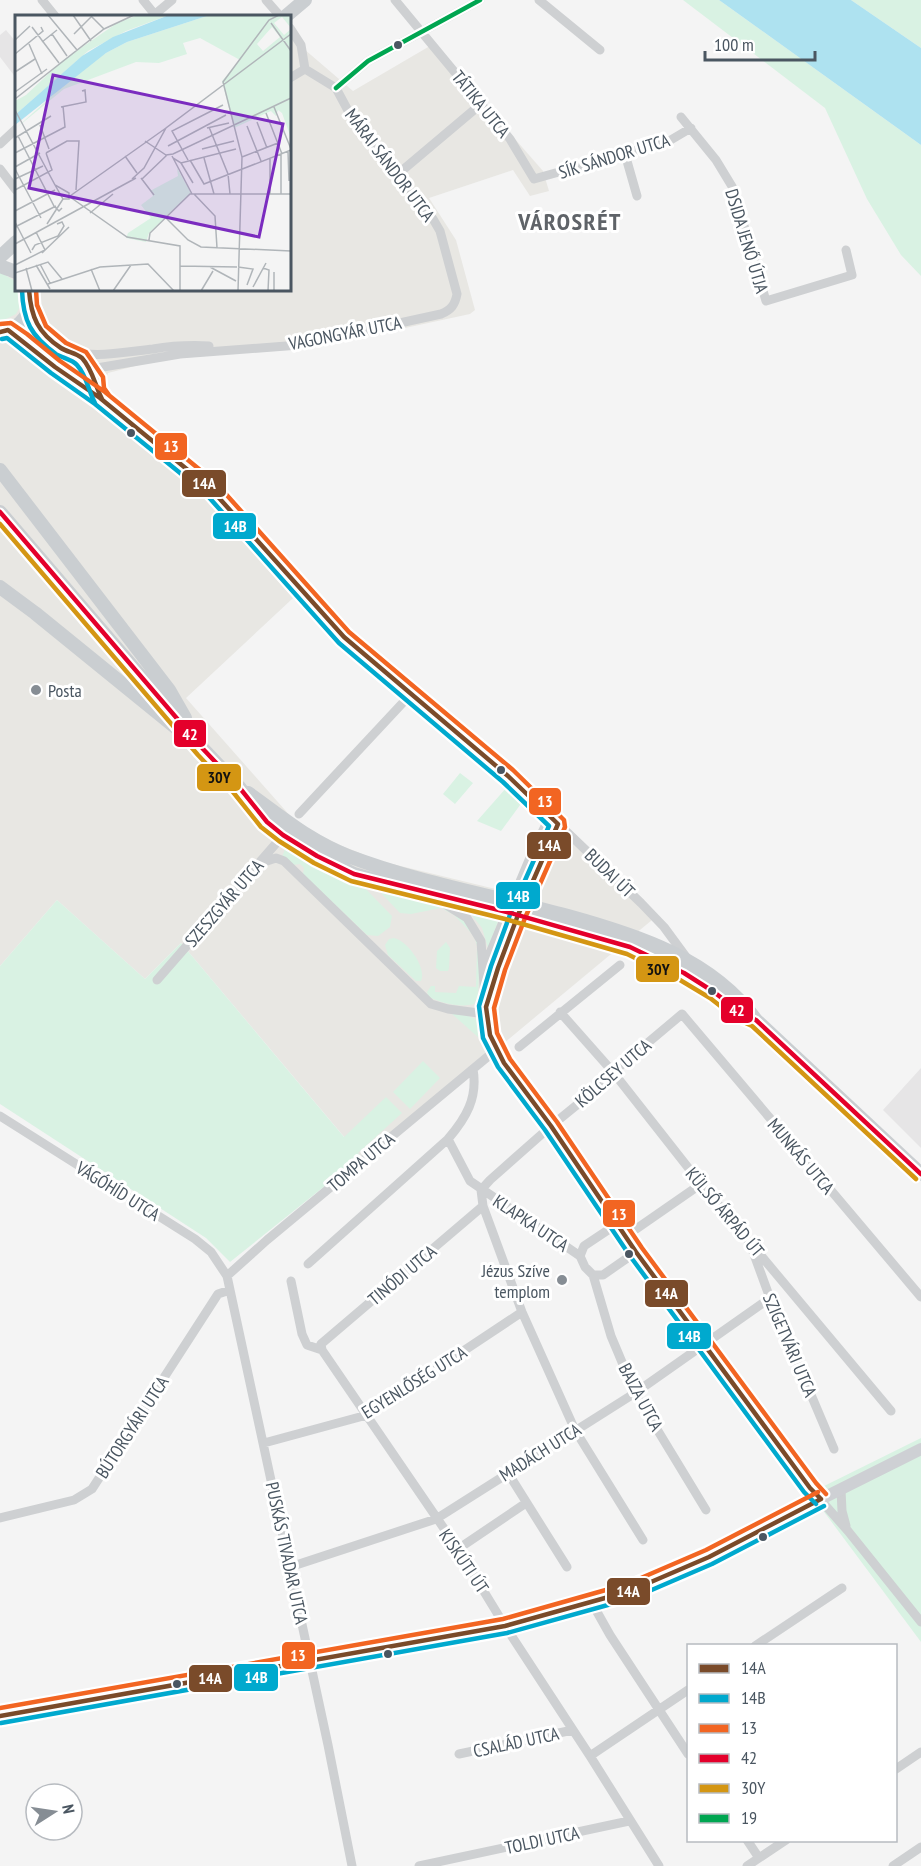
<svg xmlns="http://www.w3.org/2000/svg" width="921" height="1866" font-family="'PT Sans Narrow',sans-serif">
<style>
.commercial{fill:#e8e7e3}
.education{fill:#e6e5e6}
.green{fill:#d9f2e3}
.water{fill:#aee2f0}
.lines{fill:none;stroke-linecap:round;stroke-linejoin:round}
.street{stroke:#ced0d2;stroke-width:9}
.secondary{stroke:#ced0d4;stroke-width:12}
.primary{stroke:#caced1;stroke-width:14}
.bus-1-casing{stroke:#fff;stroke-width:9}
.bus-2-casing{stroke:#fff;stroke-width:9}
.bus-3-casing{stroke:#fff;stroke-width:9}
.bus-4-casing{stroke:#fff;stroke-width:9}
.bus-5-casing{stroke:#fff;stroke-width:9}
.bus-6-casing{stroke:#fff;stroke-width:9}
.bus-1{stroke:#7a4b2a;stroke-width:4.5}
.bus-2{stroke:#00a9ce;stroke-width:4.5}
.bus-3{stroke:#f26522;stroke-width:4.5}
.bus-4{stroke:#e4002b;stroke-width:4.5}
.bus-5{stroke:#d49613;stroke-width:4.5}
.bus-6{stroke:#00a651;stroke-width:4.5}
.bus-dot{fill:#4a5661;stroke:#fff;stroke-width:2}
.poi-dot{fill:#868d94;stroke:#fff;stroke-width:2}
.labels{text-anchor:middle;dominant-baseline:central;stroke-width:6;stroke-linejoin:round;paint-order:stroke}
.street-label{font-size:18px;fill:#4a5661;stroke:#fff}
.poi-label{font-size:18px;fill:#4a5661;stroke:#fff;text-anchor:start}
.district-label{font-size:24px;font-weight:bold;letter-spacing:1.5px;fill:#5f6368;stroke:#fff}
.inset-road{fill:none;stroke:#b0b5b9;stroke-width:1.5}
.view{fill:#7b2cbf;fill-opacity:0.15;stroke:#7b2cbf;stroke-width:3}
.inset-edge{fill:none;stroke:#4a5661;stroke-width:3}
.line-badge{stroke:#fff;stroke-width:2}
.badge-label{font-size:16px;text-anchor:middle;font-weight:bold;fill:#fff}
.pale-badge-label{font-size:16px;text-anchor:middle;font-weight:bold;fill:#111}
</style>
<rect width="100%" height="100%" fill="#f4f4f4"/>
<path class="commercial" d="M290,37L353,91L435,43L480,99L543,171L549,191L530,196L513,170L429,198L456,240L475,310L470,314L312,348L166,358L108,373L103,387L205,478L263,535L306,586L186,698L292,818L302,826L342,846L380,861L512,893L550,812L658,915L504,1043L361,1157L181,943L145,979L57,900L0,966V285L16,270V290H290Z"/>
<path class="education" d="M6,30L16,42V78L0,57V35Z
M921,1068V1148L883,1110Z"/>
<path class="green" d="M683,0H719L921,145V276L901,255L867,199L825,108Z
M851,0H921V48Z
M0,272L15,281L22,303L16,314L0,322Z
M460,773L473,783L455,804L443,794Z
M507,787L523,801L501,831L477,821Z
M284,847H291L360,883L392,916L390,927L378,936L367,935L303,874L304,868L300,864L293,865L282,857L285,849Z
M382,890L443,906L469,922L480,949L478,996L474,1004C460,1008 442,1003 429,997L427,992L431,986H435V992L456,993L459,986L476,987L477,946L474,936L454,915L441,908L411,914L400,913L381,893Z
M57,900L145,979L181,943L344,1137L386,1097L402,1113L358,1153L361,1157L230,1262L206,1238L0,1104V966Z
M466,908L500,916L488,948L482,928Z
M508,922L511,923V925L493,968L488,992V969Z
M394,938C408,941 427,968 421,981H416L388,955L385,945L389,939Z
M446,942L450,948L449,968L448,971H440L436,968L437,951Z
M451,1013C480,1017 480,1018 488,1046Z
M423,1061L440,1078L410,1109L393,1092Z
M921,1438V1642L810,1493Z"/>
<path class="water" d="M719,0H851L921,48V145Z"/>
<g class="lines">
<path class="street" d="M42,0L55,16
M143,0L156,16
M266,0L280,16
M395,0L510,139L534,179L669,141L691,128
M539,0L600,50
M153,16L172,0
M290,28L301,45L305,69
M305,69L336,88
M290,78L305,69
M336,88L368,61L480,0
M681,117L716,160L733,188L766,301L852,275L846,250
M0,144L16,129
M625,154L637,196
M0,169L16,190
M398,174L481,104
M30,307C52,368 101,355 153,349C171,346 190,345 209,346
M8,330L23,340L55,367L100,398L211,489L344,637L521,788L641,903L664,927L689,961
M51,361L67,366L97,368L180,354L299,345L441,314C451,310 455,305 457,294L440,231L433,219L351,116L336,88
M87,365L96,380L100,398
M299,814L411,694
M258,864L276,858L284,861L431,1004L448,1009L486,1014
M435,898L467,918L481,941L486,1014L490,1035L504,1063L551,1126L636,1252L810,1488L848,1531L921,1622
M485,965L532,853L550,816
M157,980L286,832
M486,1005L518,915L558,824
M560,1012L613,1072L701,1184L891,1411
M519,1047L620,965
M473,1069C478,1098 466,1118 448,1139L470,1181L580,1256
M0,1116L195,1239L211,1252L227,1276L328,1745L352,1866
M483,1206L321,1344L322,1350L458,1549L505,1626L590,1756L659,1866
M617,1224L584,1246L580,1256L585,1267L593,1275H603L636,1252
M626,1236L701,1184
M752,1249L770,1298L834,1449
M308,1264L448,1139
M593,1275L611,1336L635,1393L706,1510
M227,1276L267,1240L497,1049
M291,1281L302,1334L307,1345L322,1350
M264,1443L367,1415L522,1312
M508,1473L567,1567
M841,1490L842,1511L846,1526
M0,1518L74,1500L92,1489L218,1294L230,1290
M643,1540L575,1430L522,1312L483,1206L481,1190L490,1180L551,1126L610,1078L613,1072L682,1014L921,1297
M458,1549L526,1503
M290,1567L436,1519L635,1393L770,1298
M592,1603L610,1635L688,1754
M755,1646L842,1588
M459,1754L573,1730
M590,1756L688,1690
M896,1769L921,1752
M747,1840L759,1858
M419,1866L629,1821
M747,1866L786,1840
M893,1866L921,1847"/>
<path class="secondary" d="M0,1716L505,1626L592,1603L630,1591L709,1557L801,1509L921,1449"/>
<path class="primary" d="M286,16L305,0
M0,257L16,242
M0,266L16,272
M0,332C21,329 35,311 29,290
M0,470L169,690L185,718
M0,512L204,750L239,787L261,817L283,835L317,856L354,874L378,881L507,912L630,947L684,973L714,992L741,1013L756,1020
M0,587L35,613L179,730
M248,793C282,817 309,841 348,856C419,883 495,896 568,916C637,935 712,959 756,1020L921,1174"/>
<g class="bus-1-casing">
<path id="bus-1" d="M29,290C31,317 38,333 61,348C67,352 76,353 82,358C93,370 95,386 102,399
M0,332L8,330L55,367L100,398L211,489L344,637L508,776L558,824L518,915L498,968L486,1007L490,1035L504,1063L551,1126L636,1252L810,1488L821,1499
M0,1716L505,1626L630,1591L709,1557L821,1499"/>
</g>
<g class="bus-2-casing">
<path id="bus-2" d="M22,290C23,321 31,336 56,354C62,358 72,359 77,365C87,376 88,390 95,403
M2,339L7,338L51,373L95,404L206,494L339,643L503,782L549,826L511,912L491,966L479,1006L483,1038L498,1067L545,1130L630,1256L804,1492L816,1504
M1,1723L507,1633L633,1598L712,1564L824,1506"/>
</g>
<g class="bus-3-casing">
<path id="bus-3" d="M36,290L37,305L46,326L66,343L86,352L103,377L104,388L109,395
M0,324L11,323L27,334L60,361L105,392L216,483L349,632L513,770L564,820L565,827L525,918L505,970L494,1008L497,1033L510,1059L557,1122L642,1248L816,1483L826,1494
M0,1708L503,1619L627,1584L706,1550L818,1492"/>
</g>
<g class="bus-4-casing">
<path id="bus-4" d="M0,512L204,750L239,787L267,822L283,835L317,856L354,874L507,912L630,947L684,973L714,992L741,1013L756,1020L921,1174"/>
</g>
<g class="bus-5-casing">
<path id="bus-5" d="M0,524L198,755L233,792L261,827L279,841L314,863L351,881L505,919L627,954L680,980L710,998L737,1019L752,1026L916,1179"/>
</g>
<g class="bus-6-casing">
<path id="bus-6" d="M336,88L368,61L480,0"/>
</g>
<use href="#bus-1" class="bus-1"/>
<use href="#bus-2" class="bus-2"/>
<use href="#bus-3" class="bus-3"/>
<use href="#bus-4" class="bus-4"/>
<use href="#bus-5" class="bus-5"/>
<use href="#bus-6" class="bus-6"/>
</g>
<g class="bus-dot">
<circle cx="398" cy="45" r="5"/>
<circle cx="131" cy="433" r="5"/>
<circle cx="501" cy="770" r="5"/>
<circle cx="712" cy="991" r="5"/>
<circle cx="629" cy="1254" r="5"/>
<circle cx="763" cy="1537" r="5"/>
<circle cx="388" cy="1654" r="5"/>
<circle cx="177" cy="1684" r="5"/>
</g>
<g class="poi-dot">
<circle cx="36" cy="690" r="6"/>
<circle cx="562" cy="1280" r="6"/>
</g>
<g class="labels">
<g class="street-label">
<text transform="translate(481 104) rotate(51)">TÁTIKA UTCA</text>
<text transform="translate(614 156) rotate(-17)">SÍK SÁNDOR UTCA</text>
<text transform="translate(390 165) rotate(53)">MÁRAI SÁNDOR UTCA</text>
<text transform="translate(747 241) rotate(73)">DSIDA JENŐ ÚTJA</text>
<text transform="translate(345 333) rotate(-11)">VAGONGYÁR UTCA</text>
<text transform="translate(610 873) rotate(44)">BUDAI ÚT</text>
<text transform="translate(224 903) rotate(-49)">SZESZGYÁR UTCA</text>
<text transform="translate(613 1073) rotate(-41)">KÖLCSEY UTCA</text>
<text transform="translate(801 1156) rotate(50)">MUNKÁS UTCA</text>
<text transform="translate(361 1162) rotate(-40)">TOMPA UTCA</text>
<text transform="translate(118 1191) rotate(32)">VÁGÓHÍD UTCA</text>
<text transform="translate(725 1212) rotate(50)">KÜLSŐ ÁRPÁD ÚT</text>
<text transform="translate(531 1223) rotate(34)">KLAPKA UTCA</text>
<text transform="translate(402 1275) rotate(-40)">TINÓDI UTCA</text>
<text transform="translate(790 1345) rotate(67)">SZIGETVÁRI UTCA</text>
<text transform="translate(414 1382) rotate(-32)">EGYENLŐSÉG UTCA</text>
<text transform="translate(641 1397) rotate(62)">BAJZA UTCA</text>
<text transform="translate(132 1427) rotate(-57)">BÚTORGYÁRI UTCA</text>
<text transform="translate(540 1452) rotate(-32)">MADÁCH UTCA</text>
<text transform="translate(287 1553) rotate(78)">PUSKÁS TIVADAR UTCA</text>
<text transform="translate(464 1561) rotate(56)">KISKÚTI ÚT</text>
<text transform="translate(516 1742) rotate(-12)">CSALÁD UTCA</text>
<text transform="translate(542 1840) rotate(-12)">TOLDI UTCA</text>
</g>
<g class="poi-label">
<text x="48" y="690">Posta</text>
<text x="550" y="1270" text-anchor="end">Jézus Szíve<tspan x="550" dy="21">templom</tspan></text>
</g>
<g class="district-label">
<text x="570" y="221">VÁROSRÉT</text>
</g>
</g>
<g transform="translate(15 15)">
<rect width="276" height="276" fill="#f4f4f4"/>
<path d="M123,0H154L111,16L73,36L0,100V86L11,80L47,46L102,8ZM195,0H276V13L267,2L259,8L269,20L276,14V123L267,98L263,95L261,101L256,96L219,113L207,66L225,45L185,23L168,28L172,39L144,48L121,47L49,74L0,114L68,53L91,38L112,27ZM257,12L265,22L248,36L242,29ZM162,153L176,178L134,218L131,227L111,223L113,218L136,203L126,190L138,181L135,176L163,161Z" fill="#d9f2e3" fill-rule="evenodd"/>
<path d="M154,0H195L112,27L91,38L0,110V100L67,41L98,22Z" fill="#aee2f0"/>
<path class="inset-road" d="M33,0L62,35M58,0L76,26M76,1L89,14M256,8L276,36M17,12L44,48M37,19L52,41M59,19L76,2M0,25L15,11M27,27L42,15M14,29L27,59M0,39L28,16L26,12M0,57L20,44M0,77L32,54M0,84L89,14L119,0M46,92L71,87L70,75L67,76M259,92L276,134M0,95L40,170L54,178V184H48L40,170M251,98L267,139M242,107L252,133M25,110L34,134M232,111L246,146M194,112L213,159L215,179M192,113L214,108M3,121L39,191L44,196L47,193M0,123L36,101M130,126L151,140L158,139L276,83M153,131L211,100M187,134L219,126M273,136L274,166M0,138L50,112L48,91M31,138L52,126H64L61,175M266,139V179M110,141L122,158M157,141L177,179M227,142L263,128M158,143L166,148L221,134M189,143L199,179M255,143V179M173,145L157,116L208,90M175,145L189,169L276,135M166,148L178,168M0,152L25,138M0,154L26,203M126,163L139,180M0,164L28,151M117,164L129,153L151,113L276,19M127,164L152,140M0,175L37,155L31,138M179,179L200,201L202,233M55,181L151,113M55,182L112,222L165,231V276M0,196L40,175M75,198L98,179M151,203L173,225L186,232L276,236M0,207L16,238M32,209L48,184M0,212L41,191M134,225L135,218L175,179H276M0,229L121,163M17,235L20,230L43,221L49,211L47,207L42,209M27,238L54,212M25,249L35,268M0,250L30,235L21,217M21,250L35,274M165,251L222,252M195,252L221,266M223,252L238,254L232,270M11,253L17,276M248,253L254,255L253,276M76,254L85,276M259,257V276M0,258L33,247L47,264M33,269L85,252L133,249L159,276M238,272L251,248M98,276L116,250M186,276L198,256M223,276L227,142L208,67L254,5L264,0"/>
<path class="view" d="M38,60L268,109L244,222L14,173Z"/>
<rect width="276" height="276" class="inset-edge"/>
</g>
<g class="line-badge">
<rect x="154" y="432" width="34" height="29" rx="6" fill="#f26522"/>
<rect x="181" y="469" width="46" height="29" rx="6" fill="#7a4b2a"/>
<rect x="212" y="512" width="45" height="28" rx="6" fill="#00a9ce"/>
<rect x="173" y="719" width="34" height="29" rx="6" fill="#e4002b"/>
<rect x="196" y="763" width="46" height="29" rx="6" fill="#d49613"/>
<rect x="528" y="787" width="34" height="29" rx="6" fill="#f26522"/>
<rect x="526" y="831" width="46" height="29" rx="6" fill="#7a4b2a"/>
<rect x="495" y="881" width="46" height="29" rx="6" fill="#00a9ce"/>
<rect x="635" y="955" width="45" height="28" rx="6" fill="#d49613"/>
<rect x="720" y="996" width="34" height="28" rx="6" fill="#e4002b"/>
<rect x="602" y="1199" width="34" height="29" rx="6" fill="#f26522"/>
<rect x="644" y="1279" width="45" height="29" rx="6" fill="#7a4b2a"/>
<rect x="666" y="1322" width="46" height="28" rx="6" fill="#00a9ce"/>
<rect x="606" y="1577" width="45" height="29" rx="6" fill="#7a4b2a"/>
<rect x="281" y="1641" width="35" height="29" rx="6" fill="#f26522"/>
<rect x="233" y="1663" width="46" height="29" rx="6" fill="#00a9ce"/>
<rect x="188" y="1664" width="45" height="29" rx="6" fill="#7a4b2a"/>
</g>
<g class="badge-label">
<text x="171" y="452">13</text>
<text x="204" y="489">14A</text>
<text x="235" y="532">14B</text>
<text x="190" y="740">42</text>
<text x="545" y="807">13</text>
<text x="549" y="851">14A</text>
<text x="518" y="902">14B</text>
<text x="737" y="1016">42</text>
<text x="619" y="1220">13</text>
<text x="666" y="1299">14A</text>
<text x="689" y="1342">14B</text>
<text x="628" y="1597">14A</text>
<text x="298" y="1661">13</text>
<text x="256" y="1683">14B</text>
<text x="210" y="1684">14A</text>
</g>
<g class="pale-badge-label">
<text x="219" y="783">30Y</text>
<text x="658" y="975">30Y</text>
</g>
<rect x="687" y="1644" width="210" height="198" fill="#ffffff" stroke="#b7bbc0" stroke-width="1.5"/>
<rect x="699" y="1664" width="30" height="9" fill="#7a4b2a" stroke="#b7bbc0" stroke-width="1.5"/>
<text x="741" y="1674" font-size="18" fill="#4a5661">14A</text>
<rect x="699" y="1694" width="30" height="9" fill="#00a9ce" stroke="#b7bbc0" stroke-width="1.5"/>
<text x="741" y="1704" font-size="18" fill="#4a5661">14B</text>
<rect x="699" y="1724" width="30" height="9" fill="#f26522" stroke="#b7bbc0" stroke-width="1.5"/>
<text x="741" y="1734" font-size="18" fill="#4a5661">13</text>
<rect x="699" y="1754" width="30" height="9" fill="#e4002b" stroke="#b7bbc0" stroke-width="1.5"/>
<text x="741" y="1764" font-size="18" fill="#4a5661">42</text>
<rect x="699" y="1784" width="30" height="9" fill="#d49613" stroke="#b7bbc0" stroke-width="1.5"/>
<text x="741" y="1794" font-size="18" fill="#4a5661">30Y</text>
<rect x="699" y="1814" width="30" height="9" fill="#00a651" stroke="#b7bbc0" stroke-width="1.5"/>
<text x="741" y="1824" font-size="18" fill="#4a5661">19</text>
<g transform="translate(54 1812) rotate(78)"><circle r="28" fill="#ffffff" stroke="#b7bbc0" stroke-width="1.5"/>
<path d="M0-4.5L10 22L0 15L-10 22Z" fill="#868d94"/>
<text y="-9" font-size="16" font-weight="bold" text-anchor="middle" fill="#4a5661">N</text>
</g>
<path d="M705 51v9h110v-9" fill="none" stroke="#4a5661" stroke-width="3"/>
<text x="714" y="51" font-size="18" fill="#4a5661" stroke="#ffffff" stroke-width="4.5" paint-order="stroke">100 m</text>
</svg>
